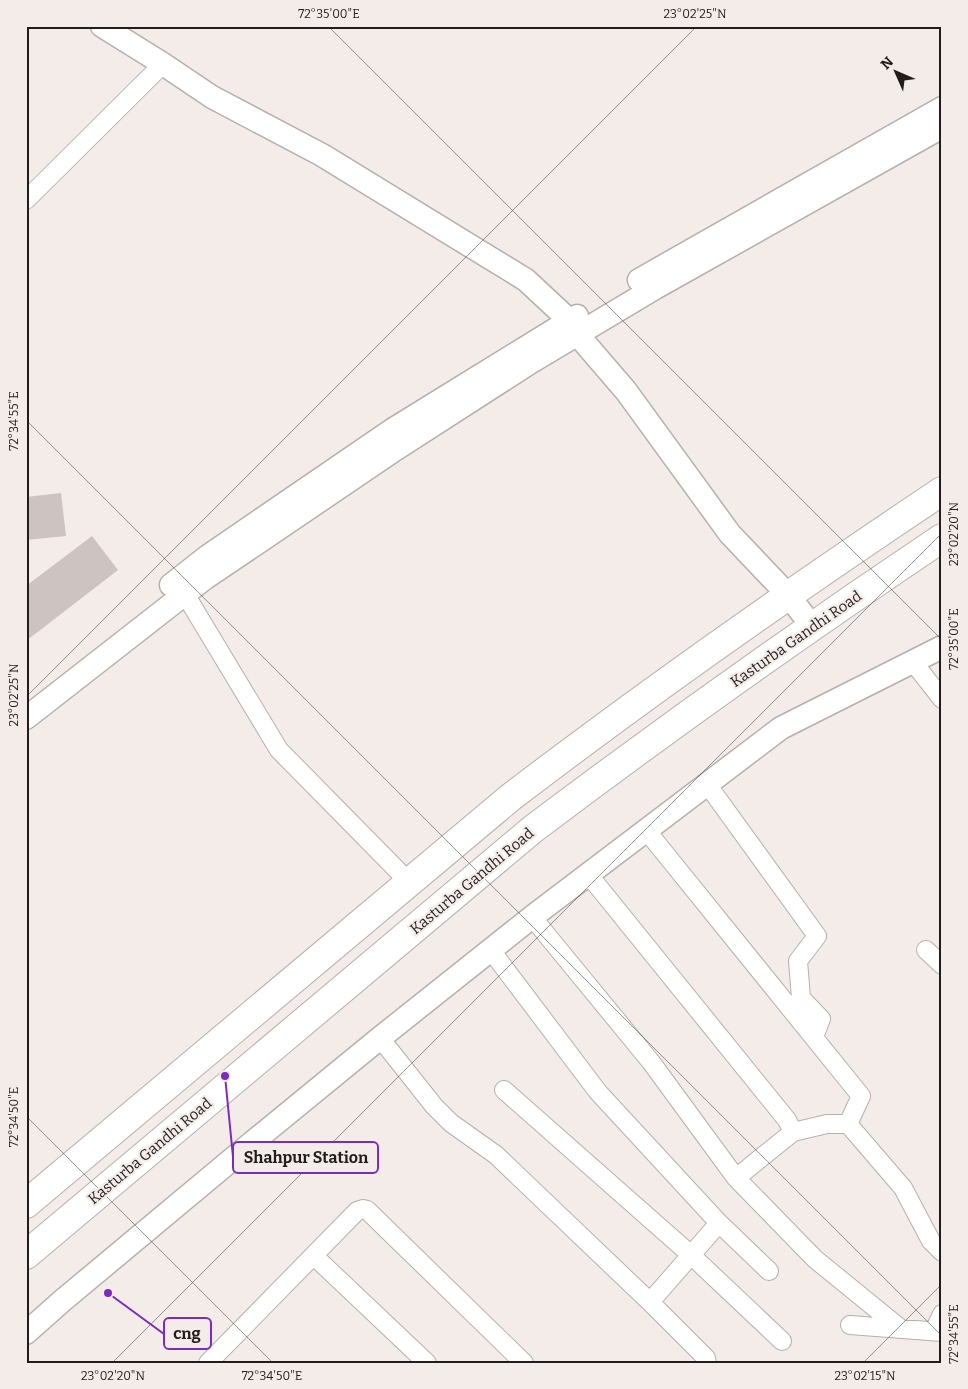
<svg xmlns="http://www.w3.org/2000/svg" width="968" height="1389" font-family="Bitter,serif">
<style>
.building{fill:#cdc4c2}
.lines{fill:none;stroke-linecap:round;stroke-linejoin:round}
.minor-casing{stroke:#b7afab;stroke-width:20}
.tertiary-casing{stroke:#b7afab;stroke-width:25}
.primary-casing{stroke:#b7afab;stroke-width:30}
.minor{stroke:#fff;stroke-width:18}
.tertiary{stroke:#fff;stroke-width:22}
.primary{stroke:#fff;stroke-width:28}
.ticks{fill:none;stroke:#201d1c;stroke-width:1;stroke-opacity:0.45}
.labels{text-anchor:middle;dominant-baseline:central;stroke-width:4.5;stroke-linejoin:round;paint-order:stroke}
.street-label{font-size:15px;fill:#201d1c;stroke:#f4ece8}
.leader{fill:none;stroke:#7b2cbf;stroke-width:2}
.callout-dot{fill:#7b2cbf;stroke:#f4ece8;stroke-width:2}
.callout{fill:#f4ece8;stroke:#7b2cbf;stroke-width:2}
.callout-label{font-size:16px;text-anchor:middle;font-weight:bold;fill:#201d1c}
.neatline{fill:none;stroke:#201d1c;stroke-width:2}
.ticks-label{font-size:12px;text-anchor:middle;fill:#201d1c}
</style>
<rect width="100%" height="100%" fill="#f4ece8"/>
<path class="building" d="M61,493L66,536L26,540V497Z
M92,536L118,570L26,641V586Z"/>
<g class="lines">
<g class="minor-casing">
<path id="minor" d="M26,200L163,64
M185,594L279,750L409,882
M913,662L942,699
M707,784L817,936L798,961L801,998L821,1019L814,1037
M646,830L861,1096L848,1124H827L793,1132
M588,874L787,1120L793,1132L736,1178
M532,917L651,1062L736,1178L815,1259L901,1329
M490,949L598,1092L719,1223L769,1271
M926,950L942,965
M380,1038L434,1106L451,1123L496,1155L650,1302L706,1358L707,1363
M504,1090L691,1255L782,1341
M848,1124L903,1188L931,1241L942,1252
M314,1256L427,1363
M650,1302L719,1223
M850,1325L942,1332
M934,1331L942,1314
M208,1363L357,1211L363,1209L367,1210L524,1363"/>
</g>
<g class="tertiary-casing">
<path id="tertiary" d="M102,26L163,64L212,97L322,155L526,280L570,321L577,334L626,391L730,534L788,595L812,626
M639,280L942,108
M171,585L208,556L392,430L577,316
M26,718L204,579L396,449L531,362L655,288L942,127
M26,1333L62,1301L248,1146L380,1038L532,917L781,728L942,647"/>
</g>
<g class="primary-casing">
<path id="primary" d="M26,1204L511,797C651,690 795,589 942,491
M26,1255L533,829C667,728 803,631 942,538"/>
</g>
<use href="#minor" class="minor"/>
<use href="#tertiary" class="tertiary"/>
<use href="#primary" class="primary"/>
</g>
<path class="ticks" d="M328,26L942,640M26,420L942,1336M26,697L697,26M26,1116L273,1363M112,1363L942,533M863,1363L942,1284"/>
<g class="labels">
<g class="street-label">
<text transform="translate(796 639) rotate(-35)">Kasturba Gandhi Road</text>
<text transform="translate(472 881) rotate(-40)">Kasturba Gandhi Road</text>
<text transform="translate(150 1151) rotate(-40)">Kasturba Gandhi Road</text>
</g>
</g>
<path class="leader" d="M225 1076L233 1157M108 1293L164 1334"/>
<g class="callout-dot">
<circle cx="225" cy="1076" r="5"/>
<circle cx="108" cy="1293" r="5"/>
</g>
<g class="callout">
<rect x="233" y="1142" width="145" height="31" rx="5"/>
<rect x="164" y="1318" width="47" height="31" rx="5"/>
</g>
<g class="callout-label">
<text x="306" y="1163">Shahpur Station</text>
<text x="187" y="1339">cng</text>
</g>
<rect width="968" height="1389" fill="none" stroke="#f4ece8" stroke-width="55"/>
<g transform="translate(896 72) rotate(315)" stroke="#f4ece8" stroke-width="4" paint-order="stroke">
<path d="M0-4L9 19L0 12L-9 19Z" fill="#201d1c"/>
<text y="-8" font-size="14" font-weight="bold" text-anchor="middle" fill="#201d1c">N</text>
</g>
<rect x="28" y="28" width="912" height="1334" class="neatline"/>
<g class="ticks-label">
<text x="329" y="18">72°35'00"E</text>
<text x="695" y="18">23°02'25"N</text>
<text transform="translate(14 421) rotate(-90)" y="4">72°34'55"E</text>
<text transform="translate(954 534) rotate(-90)" y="4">23°02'20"N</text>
<text transform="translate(954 639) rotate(-90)" y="4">72°35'00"E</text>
<text transform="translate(14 695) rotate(-90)" y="4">23°02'25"N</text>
<text transform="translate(14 1117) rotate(-90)" y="4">72°34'50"E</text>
<text transform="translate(954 1334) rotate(-90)" y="4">72°34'55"E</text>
<text x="113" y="1380">23°02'20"N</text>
<text x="272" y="1380">72°34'50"E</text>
<text x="865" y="1380">23°02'15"N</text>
</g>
</svg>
